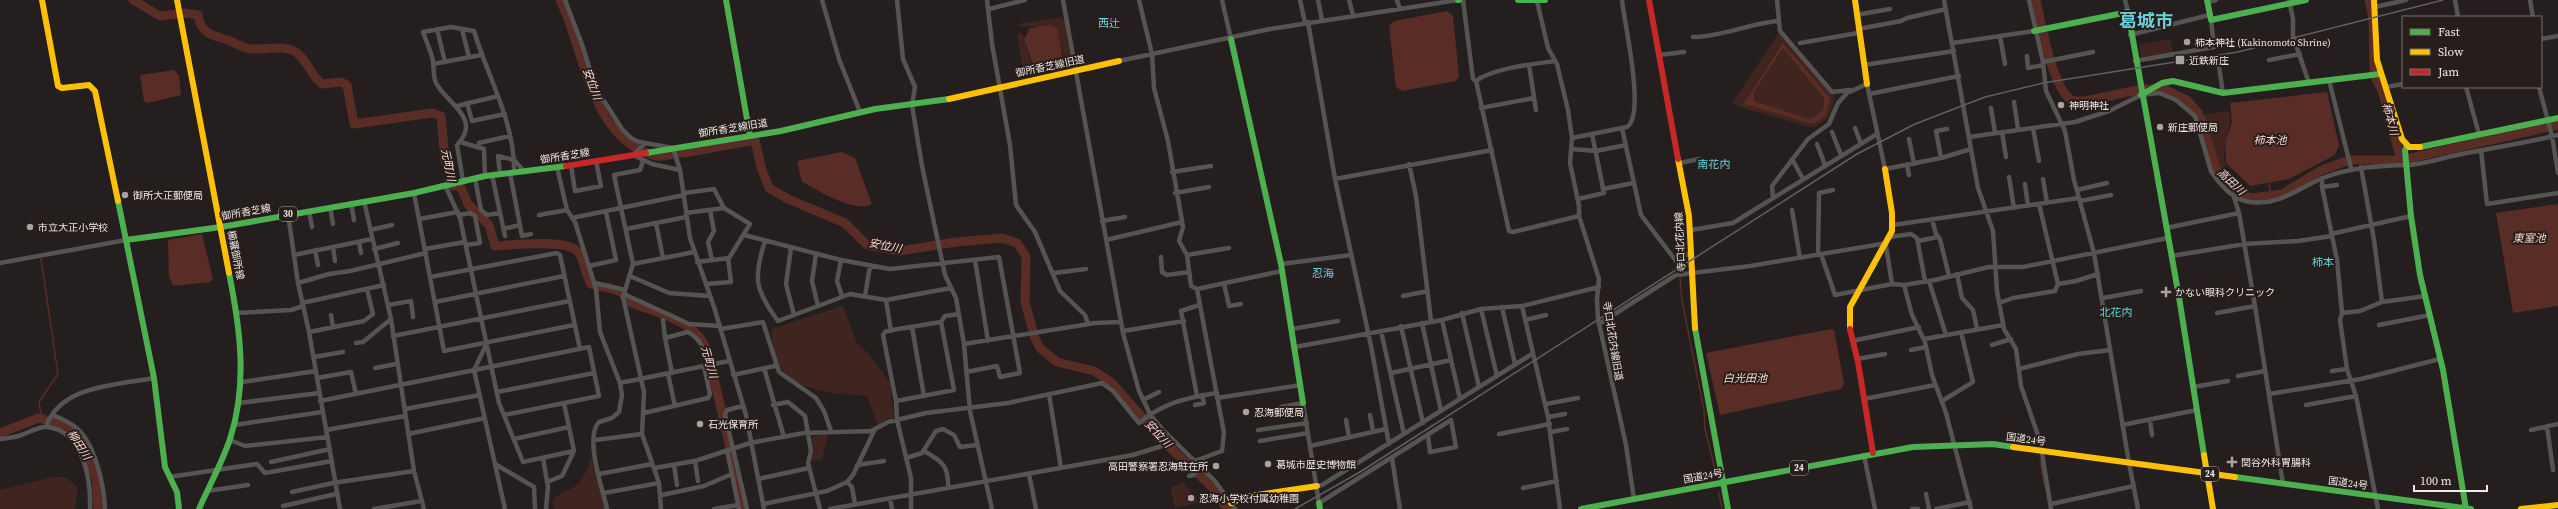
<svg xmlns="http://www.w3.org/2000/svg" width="2558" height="509" font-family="'Source Serif 4','Noto Sans JP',serif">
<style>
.green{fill:#402420}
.water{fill:#592c25;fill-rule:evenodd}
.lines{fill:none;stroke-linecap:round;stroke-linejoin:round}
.stream{stroke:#592c25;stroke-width:1.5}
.river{stroke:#592c25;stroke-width:9}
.street{stroke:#565353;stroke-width:4.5}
.fast{stroke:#4caf50;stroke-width:6}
.slow{stroke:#ffc107;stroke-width:6}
.jam{stroke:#c62828;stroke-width:6}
.rail{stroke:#615f5f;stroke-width:1.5}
.poi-dot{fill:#a9a2a1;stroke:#271d1b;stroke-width:1.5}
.labels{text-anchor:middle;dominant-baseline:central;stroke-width:4;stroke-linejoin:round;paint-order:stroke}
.shield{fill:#271d1b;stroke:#b4acaa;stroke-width:1}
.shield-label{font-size:9px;font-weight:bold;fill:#f1e9e8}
.poi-label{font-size:10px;fill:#f1e9e8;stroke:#271d1b;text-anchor:start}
.street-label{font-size:10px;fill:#f1e9e8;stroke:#271d1b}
.neighbourhood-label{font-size:11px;fill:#66d1dc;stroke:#271d1b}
.water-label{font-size:11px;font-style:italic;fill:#fdd9d2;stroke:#271d1b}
.town-label{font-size:18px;font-weight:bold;fill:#66d1dc;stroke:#271d1b}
</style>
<rect width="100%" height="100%" fill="#241f1e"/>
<path class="green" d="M1062,17L1065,22L1071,63L1068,66L1035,74L1023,70L1017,34L1022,33L1031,64L1060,62L1063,60L1062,49L1034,26L1021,27L1019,24Z
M1779,32L1834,96C1833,112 1828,120 1813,128L1739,107L1733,102Z
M2170,39L2173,53L2141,59L2139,45Z
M2229,111L2230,122L2224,155L2227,178C2209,168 2206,133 2201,115Z
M843,306L857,343L869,354L890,383L894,418L886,419L878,425L867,396C839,394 790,392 777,362C773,353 773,339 771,329Z
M828,435L822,459L811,461L814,451L812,439L814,436Z
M592,457L605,509H555L552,502C556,494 564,493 571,489C583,482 587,470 592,457Z
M53,477H65L78,487L75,509H0V490Z
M1184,483L1199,502L1175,508L1171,491L1172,487Z"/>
<path class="water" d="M1447,11L1453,16L1459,76L1456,81L1402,91L1396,87L1389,26L1394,21Z
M1049,25L1057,28L1063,60L1033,65L1024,39L1030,28Z
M1783,43L1830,98L1826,115L1815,123H1808L1744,104ZM1783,48L1824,98V108L1817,116L1809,119L1754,101V92Z
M174,70L179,75L181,95L148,103L144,101L140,75Z
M2327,92L2339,145L2335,155L2289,179L2250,186L2226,163V141L2232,122L2230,103Z
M842,152L855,158L872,204C855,214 818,190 802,182L797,161Z
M2558,204V306L2513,313L2496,213Z
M202,234L213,279L210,282L173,286L169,276L168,240Z
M1831,329L1834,330L1844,384L1841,389L1720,415L1706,353Z"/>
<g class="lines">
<path class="stream" d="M2269,182L2271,196
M41,259L58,374L39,402L41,415L47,420
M1680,277L1682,301L1704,410L1705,429L1716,473
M2040,461L2045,486
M1719,493L1722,509"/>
<path class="river" d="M133,0L160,16L185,13L198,15C201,34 212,35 228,40C236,43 243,48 251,49C266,50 280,45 294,51C306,57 311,76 322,84L341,82L347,85L354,124L432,113L441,116L445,160L453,186H460L468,204L489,225L495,246C512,245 570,238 579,253C585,262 585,275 591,284C600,287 610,287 619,291C624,293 627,301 632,303C660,314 697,321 708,352L744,509
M560,0C585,50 590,141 657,156C664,158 674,153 681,153C706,150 731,144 755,140L761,167L769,188L788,199L845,223L867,245L900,251L956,242L1002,238L1017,243L1026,256L1025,302L1035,338L1040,348L1057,362L1094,371L1111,382L1164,442L1212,487L1227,509
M2036,0C2041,22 2052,86 2070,99C2075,102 2079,101 2085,101L2142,89H2164L2187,100L2198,113L2202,122L2216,169L2243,196L2253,198L2282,194L2320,171L2349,160H2401L2558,125
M2369,0L2373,19L2374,70
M2376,79L2382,90L2401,160
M0,433L39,418L67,426L88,455L96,478L98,509"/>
<path class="street" d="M565,0L583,47L595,87L622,129L631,138L639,142L673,148L680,170
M822,0L839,59L860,112
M897,0L903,59L915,87L912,105L922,166L945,275L956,298L964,344L970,411L992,509
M987,0L992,44L1010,145L1016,205L1035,232L1060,291L1085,315L1088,324
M1063,0L1123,333L1139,391L1151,416L1163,430L1215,481L1235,509
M1139,0L1152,54L1154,88L1168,141L1183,227L1179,241L1187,255L1191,286L1197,289L1282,271
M1222,0L1231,39
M1300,0L1305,23
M1318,0L1322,20
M1349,0L1353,15
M1397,0L1400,9
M1463,0L1473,79L1476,81
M1777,0L1780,31L1832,92L1850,90
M1944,0L1978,188L1993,231L1997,291L2004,329L2016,349L2021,386L2040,441L2051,509
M2029,0L2043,62L2046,91L2065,131L2074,180L2094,253L2129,463L2138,509
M2125,0L2128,12
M2289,0L2293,19V36L2309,83
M2455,0L2458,17
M2530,0L2533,17
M1537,1L1548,48L1557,64L1568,110L1572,138L1570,163L1579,206V216L1599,279L1597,299L1598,319L1626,445L1634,499
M2207,2L2216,0
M2375,7L2406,0
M989,9L1025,0
M1856,15L1890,9
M1308,22L1335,179L1371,346L1389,444
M437,29L445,62
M462,29L469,57
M1858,29L1901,21L1907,18L1946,9
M2130,35L2209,15
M2000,36L2005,64
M1693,37C1722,37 1750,23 1779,21
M2541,39L2558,36
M1800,43L1858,33
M1953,43L2034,31
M1659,55L1684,52
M2027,56L2028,68L2043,65
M2218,60L2223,93
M2269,60L2300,54
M1119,61L1270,29L1458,0
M1555,61C1534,64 1493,68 1476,81L1509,231L1513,232L1579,216
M2135,61L2214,47L2211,20
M2043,62L2093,52
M433,64L481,55
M1529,65L1536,110
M1864,65L1954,51
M2329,80L2351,168
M2386,87L2403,84
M2466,87L2479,134
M2539,87L2552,136L2558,173
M1869,94L1959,76
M2014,102L2018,129
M467,103L472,121L505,114
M457,106L498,96
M1481,108L1534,98
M1991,108L1995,133
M1622,128L1641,215L1676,261L1691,252
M1855,128L1861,144
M2033,128L2039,161
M1832,132L1841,155
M2002,132L2006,157
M1969,137L2075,122L2109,111L2141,95L2159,93L2176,100L2195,116L2211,171C2220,185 2233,200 2250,202C2280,206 2298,188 2323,178C2351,167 2377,166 2406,165C2423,165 2441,158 2457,155C2491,148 2525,143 2558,135
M1572,138L1627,127C1646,115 1624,22 1622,0
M1909,139L1914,164
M460,142L484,149L485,176
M479,143L510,136
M645,143L633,155L652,164L680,170L690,238L714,307L746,415L764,509
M1817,144L1825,165
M1571,149L1596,151L1626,145
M2481,150L2487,204L2558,193
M1941,158L1936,131L1947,129
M1792,159L1803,179
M643,161L640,170L614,175L633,264L623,297L644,392L642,434L659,483L661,509
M1680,163L1699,159
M1409,164L1416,196L1431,321
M571,165L575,191L601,186L596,161
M1907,165L1909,175
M557,167L567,210L575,222L596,289L600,332L620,383L622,395L619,412L612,418L599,422C584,437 603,490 607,509
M2361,167L2374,240L2382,302
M1172,172L1211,166
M510,173L522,236L531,234
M500,174L498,156L514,160L525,172
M492,175L505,236
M2009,177L2014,208
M475,178L481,210L487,215L500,213
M2322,178V187L2337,260L2342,313L2340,320L2347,369L2356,396L2378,509
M1335,179L1492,150
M2043,179L2047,203
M463,181L457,145C483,118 446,103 436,83C433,76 434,69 433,61C431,51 426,41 423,32L451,27L474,31C488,78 515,122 514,172
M2025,184L2028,206
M445,185L460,218L499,403L523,462L574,451
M2322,187L2337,185
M1603,189L1633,183
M2077,190L2107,183
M414,193L444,351L574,325
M684,193L714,189L724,208L750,224L729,258L697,262
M1175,193L1209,187
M2234,197L2239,213L2255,306L2283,484
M1773,198L1772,186L1808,139L1829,124L1838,103L1847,93L1867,84L1885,169L1941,158L1971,149
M1578,199L1604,193L1592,134
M364,201L391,319L414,471L424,509
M2080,201L2111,195
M351,203L354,220
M2039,204L2058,284
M330,207L333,224
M710,210L714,231L708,242L712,260
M1792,210L1800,258
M309,211L312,227
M686,213L724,208
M288,214L298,283L309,332L340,509
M459,215L470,213L475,216L480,243L466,245
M539,215L567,210
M572,218L684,195
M419,219L458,212
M1932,219L1936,234L1940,239L1949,276
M1102,221L1125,217
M656,223L663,258
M1893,225L2079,198
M2166,228L2239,213
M503,229L520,225
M626,229L686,217
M370,230L392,225
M1691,230L1733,223L1877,134
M2331,234L2411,216
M744,235L841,260L890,269L999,257L1020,373L1000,377L997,366L966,372
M1890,237L1911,234L1917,238L1925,281
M1106,240L1182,222
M765,241C753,278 755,290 778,321L850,294L886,300L951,288
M1918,241L1938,237
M359,242L361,253
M1886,246L1892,284
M333,247L335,261
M791,248L786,284L794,315
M374,249L398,243
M425,249L465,242
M315,250L318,265
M816,254L812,281L818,306
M1821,254L1835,295L1892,284L1904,285L1935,280L1989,267H2023L2168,238
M294,255L372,239
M1187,255L1229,248
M1818,255L1819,193L1833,190
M2171,256L2245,244L2298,241L2332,236
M1161,257L1162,272L1167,275L1189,272
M841,260L837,281L842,296
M975,260L988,341
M0,263L126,240
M633,264L694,252
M1281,264L1351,255
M589,266L616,260L606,212
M1054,273L1086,269
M1957,274L1962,298L1973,310L1977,329
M630,276L669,293L710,296
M430,277L557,253L560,255L580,349
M1929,281L1946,335
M298,283L329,274L350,271L426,253
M594,283L625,290
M1224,283L1229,306L1241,304
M706,284L731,282L728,258
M1904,285L1912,315L1925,342L1932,375L1946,413L1971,509
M624,294L689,324L720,326
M865,296L870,266
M1403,296L1428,291
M2103,298L2141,291
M886,300L891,331
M435,302L564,276
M302,303L384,285
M1999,303L2013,298L2055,291L2058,284L2076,281L2098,274
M388,305L411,301L413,317
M1522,306L1548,417L1560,509
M1502,307L1515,364
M1481,309L1497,376
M237,313L291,310L303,306
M1462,313L1479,387
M2217,313L2255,306
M2342,313L2360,311L2382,302L2426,296
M331,315L333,327
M663,320L665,338L688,332C702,340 704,350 708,365
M1442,320L1460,399
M1525,320L1546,315
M1422,323L1441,411
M1599,324L1676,275L1750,266L1887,243
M2379,325L2430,315
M1401,326L1423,423
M912,327L924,396
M721,329L763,322L779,372L816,398L824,411L831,431
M1292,329L1338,321
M1123,331L1184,321
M1381,331L1404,434
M309,332L364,321L373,314L367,289
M393,336L569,301
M665,338L672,373
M1924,339L2003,325
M1852,341L1919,327
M356,343L363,342L391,319
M487,343L474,370L505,509
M964,344L1095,323L1121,322
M1992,345L2011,339
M1295,347L1442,320L1481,309L1522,306L1599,287
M1911,350L1926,347
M314,357L343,352
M1857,359L1885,354
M375,368L396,364
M764,368L784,437
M2019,369L2078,354L2110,350
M2332,371L2347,369
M1391,373L1451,360
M668,374L675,406
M733,375L775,366
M2238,376L2265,371
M317,378L351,372L356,394
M242,382L316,371
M620,383L729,361
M2193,387L2228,381
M497,392L594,373
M1049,394L1061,468
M2269,394L2361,379L2440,359
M1197,396L1181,311L1199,305
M1217,398L1301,385
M1864,399L1935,385
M1143,400L1159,392
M320,401L589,347L599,396L504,415
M896,401L954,390L941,322L945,316L959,314
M1942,401L1973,382L1961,332
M239,403L319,393
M1546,404L1578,398
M773,405L788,402L805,416L811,451L808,463L820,509
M1195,405L1204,403L1202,395
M2306,405L2356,396
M743,406L727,410L725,415L747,509
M1281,407L1303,403L1319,503L1451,420L1456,447L1430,452L1428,435
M405,409L480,395
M644,413L708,398L710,394L704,366
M53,415C60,418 68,422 74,426C95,441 104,485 105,509
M1370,415L1373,431
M1548,417L1565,414
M1346,420L1349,437
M2150,420L2152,435
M234,425L322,412
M2122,425L2197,410
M2547,426L2553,470
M46,427C60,385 117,385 154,378
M326,430L405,416
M1258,430L1307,423
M2531,430L2558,424
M1551,432L1567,429
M408,434L485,418
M1499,434L1550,424
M0,439C6,438 12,438 18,436C27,434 38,426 47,427C84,431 91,480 90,509
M514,439L569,427
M230,440L245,446L328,437
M595,440L642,434
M1260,441L1308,433
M1310,446L1386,429
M727,450L739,509
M924,451C942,461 949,466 948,488
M1864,455L1875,509
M543,458L548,487L546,509
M906,458L922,453L936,431L943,429L954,435L960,447L977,445
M1392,458L1400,509
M695,461L698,481
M1195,461L1222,451L1224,433L1197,289
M271,462L330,449
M495,464L534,487L535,509
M674,465L677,485
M857,465L884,461
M654,468L695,461L750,443L804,433L871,431L888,422L926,413L1008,403L1102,383L1113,391L1139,423C1163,403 1185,398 1217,393
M599,474L652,464
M1029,474L1036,509
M1189,476L1193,475L1201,466
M169,477L257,464L265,473L332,461
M758,479L809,468
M547,482L562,476L574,451L564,403
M847,482L852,487L855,504
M1317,486L1322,485L1532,354
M1523,488L1557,481
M207,491L248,485
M292,492L333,483L414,471
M604,493L659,483
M1926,494L1929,509
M662,495L704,486L732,474
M890,498L892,509
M763,504L827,491L847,482L853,475L875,429
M2051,504L2134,486
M283,506L336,494
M374,509L421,501
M714,509L738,505
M830,509L1133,455L1175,442
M911,509V478L897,420L896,401L883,335L886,331L941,322
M1912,509H1918
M1936,509L1970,502"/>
<path class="fast" d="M726,0L750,136
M1458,0H1459
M1518,0H1545
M2207,0L2211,20L2306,0
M2034,31L2128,12L2179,297L2204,455
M1231,39L1281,264L1303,403
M2141,95L2162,83L2173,81L2223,93L2380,74
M2407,145L2405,151L2411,216L2420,275L2443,370L2466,509
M2420,147L2558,118
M646,153L781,131L875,109L949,99
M118,201L126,240L221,227L414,193L485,176L566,166
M126,240L154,378L165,467L177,492L179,509
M1695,328L1728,509
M2235,477L2471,509
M1319,503L1320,509
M199,509C209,486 222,463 230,439C248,384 240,328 229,273
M1581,509L1913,447L1993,444L2013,447"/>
<path class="slow" d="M42,0L58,86L62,88L89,85L95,91L118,201
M177,0L229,273
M1855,0L1867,84
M2374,0L2377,60L2402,139L2409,147H2420
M949,99L1119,61
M1678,159L1689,216L1695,328
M1850,329V307L1892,231V213L1885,169
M2013,447L2235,477
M2204,455L2213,509
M1231,503L1244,497L1317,486
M2521,509L2558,505"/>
<path class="jam" d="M1649,0L1678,159
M566,166L646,153
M1850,329L1858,362L1873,453"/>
<path class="rail" d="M1295,509L1360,472L1857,154L1915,124L1985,97L2043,83L2238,52L2443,0"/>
</g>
<g class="poi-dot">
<circle cx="2187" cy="42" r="4"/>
<rect x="2175" y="55" width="10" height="10" rx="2"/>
<circle cx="2061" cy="105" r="4"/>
<circle cx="2160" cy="127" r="4"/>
<circle cx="125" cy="195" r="4"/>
<circle cx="30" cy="227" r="4"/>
<path d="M2164 286h4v4h4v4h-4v4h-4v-4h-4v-4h4z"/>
<circle cx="1246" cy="412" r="4"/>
<circle cx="700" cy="424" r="4"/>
<path d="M2230 456h4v4h4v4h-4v4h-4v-4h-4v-4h4z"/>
<circle cx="1268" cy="464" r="4"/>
<circle cx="1216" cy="466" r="4"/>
<circle cx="1191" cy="498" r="4"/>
</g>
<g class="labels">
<g class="shield">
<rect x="279" y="207" width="18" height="14" rx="3"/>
<rect x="1790" y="461" width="18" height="14" rx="3"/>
<rect x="2201" y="467" width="18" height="14" rx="3"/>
</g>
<g class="shield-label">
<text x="288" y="214">30</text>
<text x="1799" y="468">24</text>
<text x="2210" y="474">24</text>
</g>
<g class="poi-label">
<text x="2195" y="42">柿本神社 (Kakinomoto Shrine)</text>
<text x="2189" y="60">近鉄新庄</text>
<text x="2069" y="105">神明神社</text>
<text x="2168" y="127">新庄郵便局</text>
<text x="133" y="195">御所大正郵便局</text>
<text x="38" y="227">市立大正小学校</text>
<text x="2175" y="292">かない眼科クリニック</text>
<text x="1254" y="412">忍海郵便局</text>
<text x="708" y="424">石光保育所</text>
<text x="2241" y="462">関谷外科胃腸科</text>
<text x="1276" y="464">葛城市歴史博物館</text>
<text x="1208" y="466" text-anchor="end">高田警察署忍海駐在所</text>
<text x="1199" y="498">忍海小学校付属幼稚園</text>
</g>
<g class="street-label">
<text transform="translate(1050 66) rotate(-12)">御所香芝線旧道</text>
<text transform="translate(733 128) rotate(-9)">御所香芝線旧道</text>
<text transform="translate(565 156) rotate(-9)">御所香芝線</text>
<text transform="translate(246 212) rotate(-10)">御所香芝線</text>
<text transform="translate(1680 242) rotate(-93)">寺口北花内線</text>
<text transform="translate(236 255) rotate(79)">櫛羅御所線</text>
<text transform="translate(1613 341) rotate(81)">寺口北花内線旧道</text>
<text transform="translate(2026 439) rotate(8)">国道24号</text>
<text transform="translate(1703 476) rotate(-10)">国道24号</text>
<text transform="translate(2348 483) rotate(8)">国道24号</text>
</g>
<g class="neighbourhood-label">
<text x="1109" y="23">西辻</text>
<text x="1714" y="164">南花内</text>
<text x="2323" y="262">柿本</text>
<text x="1323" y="273">忍海</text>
<text x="2116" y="312">北花内</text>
</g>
<g class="water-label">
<text transform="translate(592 84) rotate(70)">安位川</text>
<text transform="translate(2390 119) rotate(75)">柿本川</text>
<text x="2270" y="140">柿本池</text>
<text transform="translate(448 165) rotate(78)">元町川</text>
<text transform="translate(2231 182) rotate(43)">高田川</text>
<text x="2529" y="238">東室池</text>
<text transform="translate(885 246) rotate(11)">安位川</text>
<text transform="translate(709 362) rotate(74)">元町川</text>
<text x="1745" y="378">白光田池</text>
<text transform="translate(1158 434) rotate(47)">安位川</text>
<text transform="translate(79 445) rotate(57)">柳田川</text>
</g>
<g class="town-label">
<text x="2146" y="20">葛城市</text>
</g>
</g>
<rect x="2402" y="16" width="140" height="72" fill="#271d1b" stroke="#786f6d"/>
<rect x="2410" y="29" width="20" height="6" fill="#4caf50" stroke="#786f6d"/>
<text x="2438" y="36" font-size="12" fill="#f1e9e8">Fast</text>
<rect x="2410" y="49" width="20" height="6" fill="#ffc107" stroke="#786f6d"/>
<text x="2438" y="56" font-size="12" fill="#f1e9e8">Slow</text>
<rect x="2410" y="69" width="20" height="6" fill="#c62828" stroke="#786f6d"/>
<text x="2438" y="76" font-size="12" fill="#f1e9e8">Jam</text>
<path d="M2414 485v6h73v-6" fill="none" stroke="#f1e9e8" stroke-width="2"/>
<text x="2420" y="485" font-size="12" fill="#f1e9e8" stroke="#271d1b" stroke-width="3" paint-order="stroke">100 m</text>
</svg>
